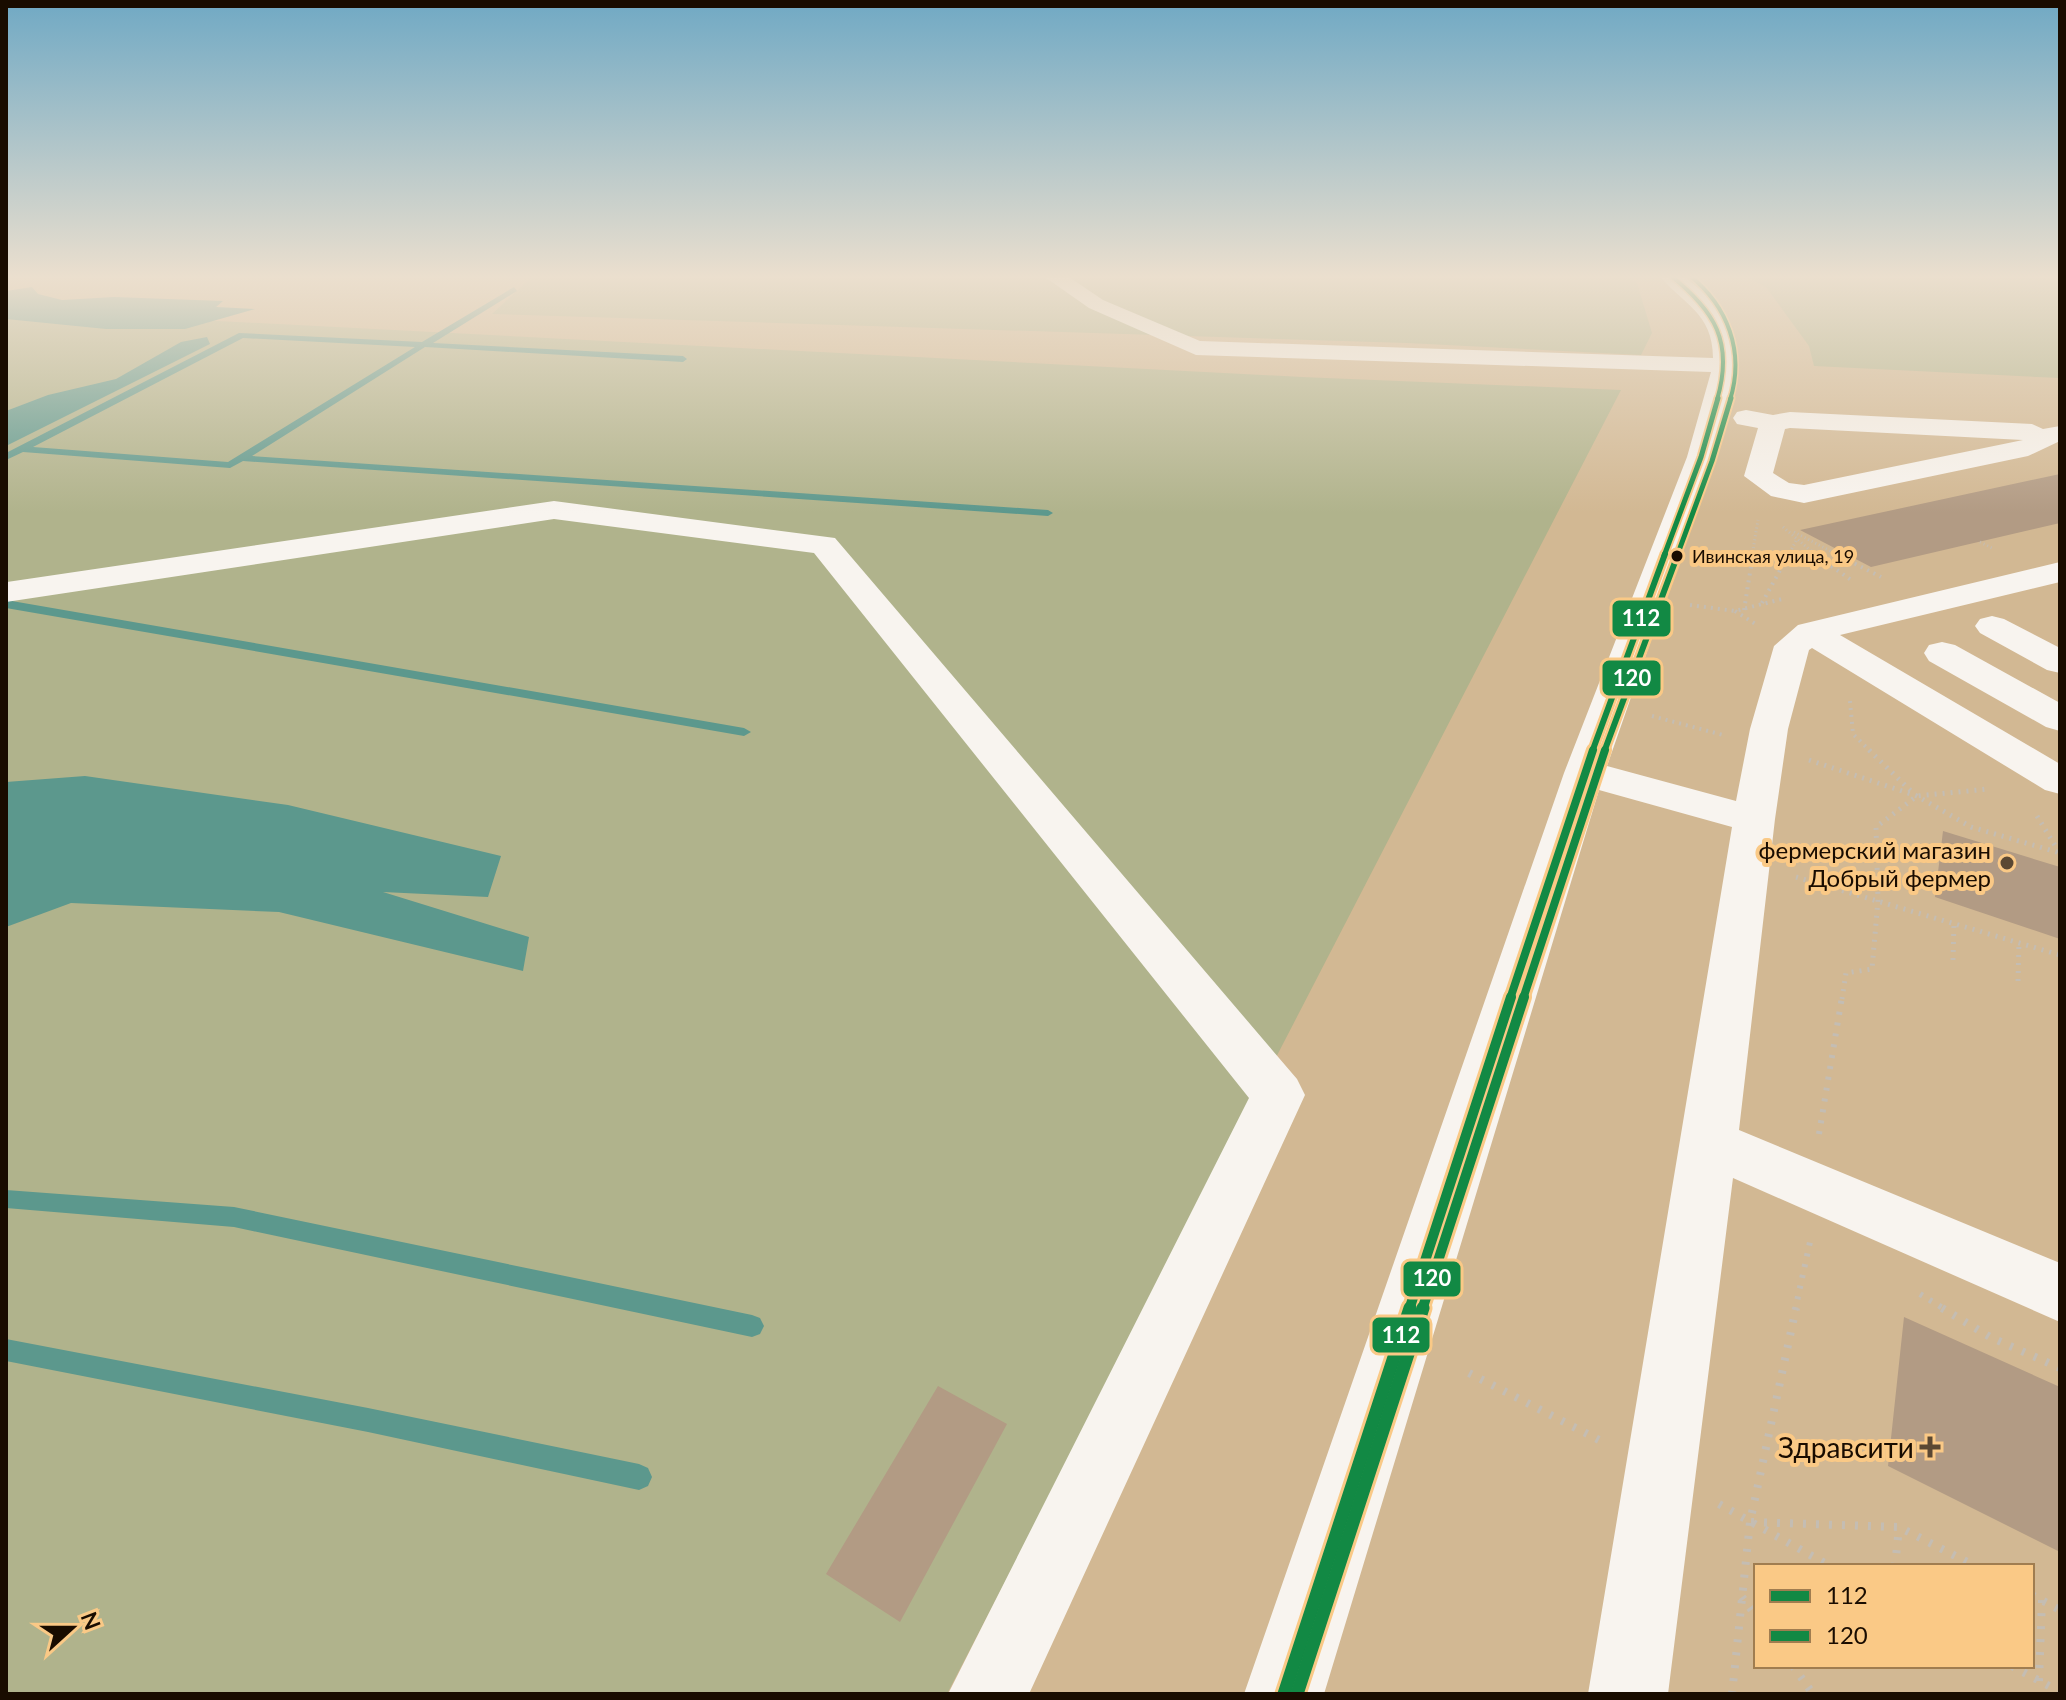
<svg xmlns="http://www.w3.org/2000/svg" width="2066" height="1700" font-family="Lato,sans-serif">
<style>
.green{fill:#b0b38c}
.water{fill:#5c988d}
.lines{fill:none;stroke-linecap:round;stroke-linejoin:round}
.stream{fill:#5c988d;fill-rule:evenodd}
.building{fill:#b29b84}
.path-far4{stroke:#c4bdb3;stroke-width:3;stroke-dasharray:1 3;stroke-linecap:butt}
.path-far3{stroke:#c4bdb3;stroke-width:4;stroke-dasharray:2 5;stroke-linecap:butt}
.path-far2{stroke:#c4bdb3;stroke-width:5;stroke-dasharray:2 6;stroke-linecap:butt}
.path-far1{stroke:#c4bdb3;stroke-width:6;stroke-dasharray:3 8;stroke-linecap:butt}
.path{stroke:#c4bdb3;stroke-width:8;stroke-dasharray:3 10;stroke-linecap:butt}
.minor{fill:#f8f4ef;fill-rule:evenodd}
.bus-1-far5-casing{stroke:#fac986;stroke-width:7}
.bus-1-far4-casing{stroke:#fac986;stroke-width:9}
.bus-1-far3-casing{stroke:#fac986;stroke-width:11}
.bus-1-far2-casing{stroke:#fac986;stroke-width:14}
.bus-1-far1-casing{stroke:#fac986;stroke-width:16}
.bus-1-casing{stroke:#fac986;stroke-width:19}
.bus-2-far5-casing{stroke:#fac986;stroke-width:7}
.bus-2-far4-casing{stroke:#fac986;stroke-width:9}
.bus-2-far3-casing{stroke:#fac986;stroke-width:11}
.bus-2-far2-casing{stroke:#fac986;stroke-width:14}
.bus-2-far1-casing{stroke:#fac986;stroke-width:16}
.bus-2-casing{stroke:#fac986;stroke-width:19}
.bus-1-far5{stroke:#128944;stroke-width:4}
.bus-1-far4{stroke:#128944;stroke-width:5}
.bus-1-far3{stroke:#128944;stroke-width:6}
.bus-1-far2{stroke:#128944;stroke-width:8}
.bus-1-far1{stroke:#128944;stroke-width:10}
.bus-1{stroke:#128944;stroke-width:13}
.bus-2-far5{stroke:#128944;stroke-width:4}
.bus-2-far4{stroke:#128944;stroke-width:5}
.bus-2-far3{stroke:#128944;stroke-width:6}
.bus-2-far2{stroke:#128944;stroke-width:8}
.bus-2-far1{stroke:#128944;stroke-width:10}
.bus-2{stroke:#128944;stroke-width:13}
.bus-dot{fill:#190c00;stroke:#fac986;stroke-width:3}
.poi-dot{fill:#5a4833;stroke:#fac986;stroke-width:3}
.labels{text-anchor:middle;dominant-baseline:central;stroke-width:8;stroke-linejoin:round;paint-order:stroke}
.far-bus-label{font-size:18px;fill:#190c00;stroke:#fac986;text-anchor:start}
.poi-label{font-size:24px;fill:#190c00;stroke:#fac986;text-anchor:end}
.near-poi-label{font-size:28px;fill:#190c00;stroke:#fac986;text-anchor:end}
.line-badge{stroke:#fac986;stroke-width:3}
.badge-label{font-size:22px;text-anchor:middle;font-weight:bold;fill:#fff}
</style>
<rect width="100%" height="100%" fill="#d2b893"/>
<path class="green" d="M534,275H1625L1637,283L1652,333L1641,355L1407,343L492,314Z
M1743,275H2005L2060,280V378L1814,366L1809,346L1766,287Z
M6,310L1302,377L1621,390L947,1694H6Z"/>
<path class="water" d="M32,287L38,294L62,300L114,297L223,301L216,307L255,309L185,329H106L6,319V291Z
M207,337L210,344L6,446V411L48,395L116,379L181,342Z
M85,776L288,805L501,856L488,897L383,892L529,937L523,971L279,912L71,903L6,927V782Z"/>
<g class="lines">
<path class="stream" d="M514,287L517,291L433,343L683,356L687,359L683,362L425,347L252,456L1048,510L1053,513L1048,516L243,461L230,468L23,452L6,460V453L239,333L422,342ZM243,338L415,347L228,462L33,447Z
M6,600L744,728L751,732L744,736L6,608Z
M6,1190L234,1207L752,1315L760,1318L764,1326L760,1334L752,1337L234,1227L6,1208Z
M6,1339L368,1408L639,1464L648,1468L652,1477L648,1486L639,1490L368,1432L6,1361Z"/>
</g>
<path class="building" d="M2060,474V523L1871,567L1800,530Z
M1943,831L2060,867V939L1935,897Z
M1904,1317L2060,1387V1552L1888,1466Z
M938,1386L1007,1424L900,1622L826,1574Z"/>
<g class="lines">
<path class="path-far4" d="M1783,527L1817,556
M1794,532L1840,556
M1980,542L1994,549
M1752,556L1758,520
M1788,556L1796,541"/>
<path class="path-far3" d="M1814,554L1854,582
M1836,554L1881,577
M1762,603L1789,554
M1690,605L1735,611L1786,598
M1744,610L1753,554
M1735,611L1757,625
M1850,701L1853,734L1871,752
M1652,716L1723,735"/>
<path class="path-far2" d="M1869,750L1913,793
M1809,760L1917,796L1971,827L2060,853
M2037,816L2059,852
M1796,877L2060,955
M1953,960L1954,923
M2018,981L2019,943
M1842,999L1846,973L1872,969L1878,900L1876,827L1917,796L1988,789"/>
<path class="path-far1" d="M1819,1134L1842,997
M1920,1294L1946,1310
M1795,1310L1810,1242"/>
<path class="path" d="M1942,1308L1990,1337L2060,1368
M1469,1373L1601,1441
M1719,1504L1830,1566
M1751,1522L1899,1527L1975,1566
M1895,1566L1899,1527
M2032,1595L2060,1610
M1742,1597L1756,1616
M1793,1666L1813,1694
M2012,1666L2060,1692
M2039,1681L2042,1600
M1732,1694L1750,1522L1796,1308"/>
<path class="minor" d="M1042,275H1066L1103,300L1200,341L1713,358C1713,312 1682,304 1659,275H1682L1702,291L1724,317L1737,353L1736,365L1733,388L1715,457L1607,766L1736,801L1750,729L1774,646L1798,625L2060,562V582L1840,635L2060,764V794L2045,790L1812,648L1809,650L1788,729L1775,819L1739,1130L2060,1263V1322L1733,1178L1668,1694H1588L1732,827L1599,790L1324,1694H1244L1564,773L1687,457L1711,372L1196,355L1089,308Z
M1746,410L1773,415L1790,412L2032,424L2043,429L2060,426V441L2028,456L1804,503L1771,496L1744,476L1758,428L1737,424L1733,418L1737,412ZM1790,428L2023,440L1804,485L1789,483L1773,473L1785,429Z
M554,501L835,538L1297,1079L1305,1095L1029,1694H948L1249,1098L814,553L554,519L6,602L7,582Z
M1992,616L2004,619L2060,648V673L2047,670L1980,633L1975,626L1980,619Z
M1942,642L1955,645L2060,703V731L2046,727L1929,661L1924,653L1929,645Z"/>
<g class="bus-1-far5-casing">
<path id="bus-1-far5" d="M1670,275C1715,311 1734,342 1717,400"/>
</g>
<g class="bus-1-far4-casing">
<path id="bus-1-far4" d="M1664,556L1701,457L1718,398"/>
</g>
<g class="bus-1-far3-casing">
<path id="bus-1-far3" d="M1592,752L1665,554"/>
</g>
<g class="bus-1-far2-casing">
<path id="bus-1-far2" d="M1510,999L1593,750"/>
</g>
<g class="bus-1-far1-casing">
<path id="bus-1-far1" d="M1409,1310L1511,997"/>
</g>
<g class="bus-1-casing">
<path id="bus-1" d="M1284,1694L1410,1308"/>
</g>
<g class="bus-2-far5-casing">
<path id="bus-2-far5" d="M1689,275C1728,306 1745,352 1730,400"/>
</g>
<g class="bus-2-far4-casing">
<path id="bus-2-far4" d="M1677,556L1712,461L1731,398"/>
</g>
<g class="bus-2-far3-casing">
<path id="bus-2-far3" d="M1604,752L1678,554"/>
</g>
<g class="bus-2-far2-casing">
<path id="bus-2-far2" d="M1523,999L1605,750"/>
</g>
<g class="bus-2-far1-casing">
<path id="bus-2-far1" d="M1422,1310L1524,997"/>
</g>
<g class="bus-2-casing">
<path id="bus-2" d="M1297,1694L1423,1308"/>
</g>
<use href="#bus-1-far5" class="bus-1-far5"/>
<use href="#bus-1-far4" class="bus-1-far4"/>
<use href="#bus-1-far3" class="bus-1-far3"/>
<use href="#bus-1-far2" class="bus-1-far2"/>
<use href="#bus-1-far1" class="bus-1-far1"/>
<use href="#bus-1" class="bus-1"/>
<use href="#bus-2-far5" class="bus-2-far5"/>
<use href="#bus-2-far4" class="bus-2-far4"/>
<use href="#bus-2-far3" class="bus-2-far3"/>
<use href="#bus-2-far2" class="bus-2-far2"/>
<use href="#bus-2-far1" class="bus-2-far1"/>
<use href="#bus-2" class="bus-2"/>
</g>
<linearGradient id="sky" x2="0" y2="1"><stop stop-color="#70a9c4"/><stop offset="0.54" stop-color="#ebdfce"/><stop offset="1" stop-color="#ebdfce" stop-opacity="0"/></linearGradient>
<rect width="2066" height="513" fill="url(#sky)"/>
<circle class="bus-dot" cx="1677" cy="556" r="7"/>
<g class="poi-dot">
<circle cx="2007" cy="863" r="8"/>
<path d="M1926 1435h8v8h8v8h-8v8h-8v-8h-8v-8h8z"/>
</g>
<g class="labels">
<g class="far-bus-label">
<text x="1692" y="556">Ивинская улица, 19</text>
</g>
<g class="poi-label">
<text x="1991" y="849">фермерский магазин<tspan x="1991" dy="28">Добрый фермер</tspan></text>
</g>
<g class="near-poi-label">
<text x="1914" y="1447">Здравсити</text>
</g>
</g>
<g class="line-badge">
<rect x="1611" y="599" width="61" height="39" rx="8" fill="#128944"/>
<rect x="1601" y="659" width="61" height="38" rx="8" fill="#128944"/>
<rect x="1402" y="1260" width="60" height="38" rx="8" fill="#128944"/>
<rect x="1371" y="1316" width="60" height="38" rx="8" fill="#128944"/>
</g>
<g class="badge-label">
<text x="1641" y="626">112</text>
<text x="1632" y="686">120</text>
<text x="1432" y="1286">120</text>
<text x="1401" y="1343">112</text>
</g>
<rect width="2066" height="1700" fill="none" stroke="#190c00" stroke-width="16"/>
<rect x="1754" y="1564" width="280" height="104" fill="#fac986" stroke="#a07d50" stroke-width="2"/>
<rect x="1770" y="1590" width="40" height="12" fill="#128944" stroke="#a07d50" stroke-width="2"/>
<text x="1826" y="1604" font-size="24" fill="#190c00">112</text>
<rect x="1770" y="1630" width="40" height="12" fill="#128944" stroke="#a07d50" stroke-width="2"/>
<text x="1826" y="1644" font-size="24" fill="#190c00">120</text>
<g transform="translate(72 1628) rotate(69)" stroke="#fac986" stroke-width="6" paint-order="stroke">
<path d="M0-6L14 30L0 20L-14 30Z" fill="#190c00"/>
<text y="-12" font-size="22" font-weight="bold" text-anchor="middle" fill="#190c00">N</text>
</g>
</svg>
